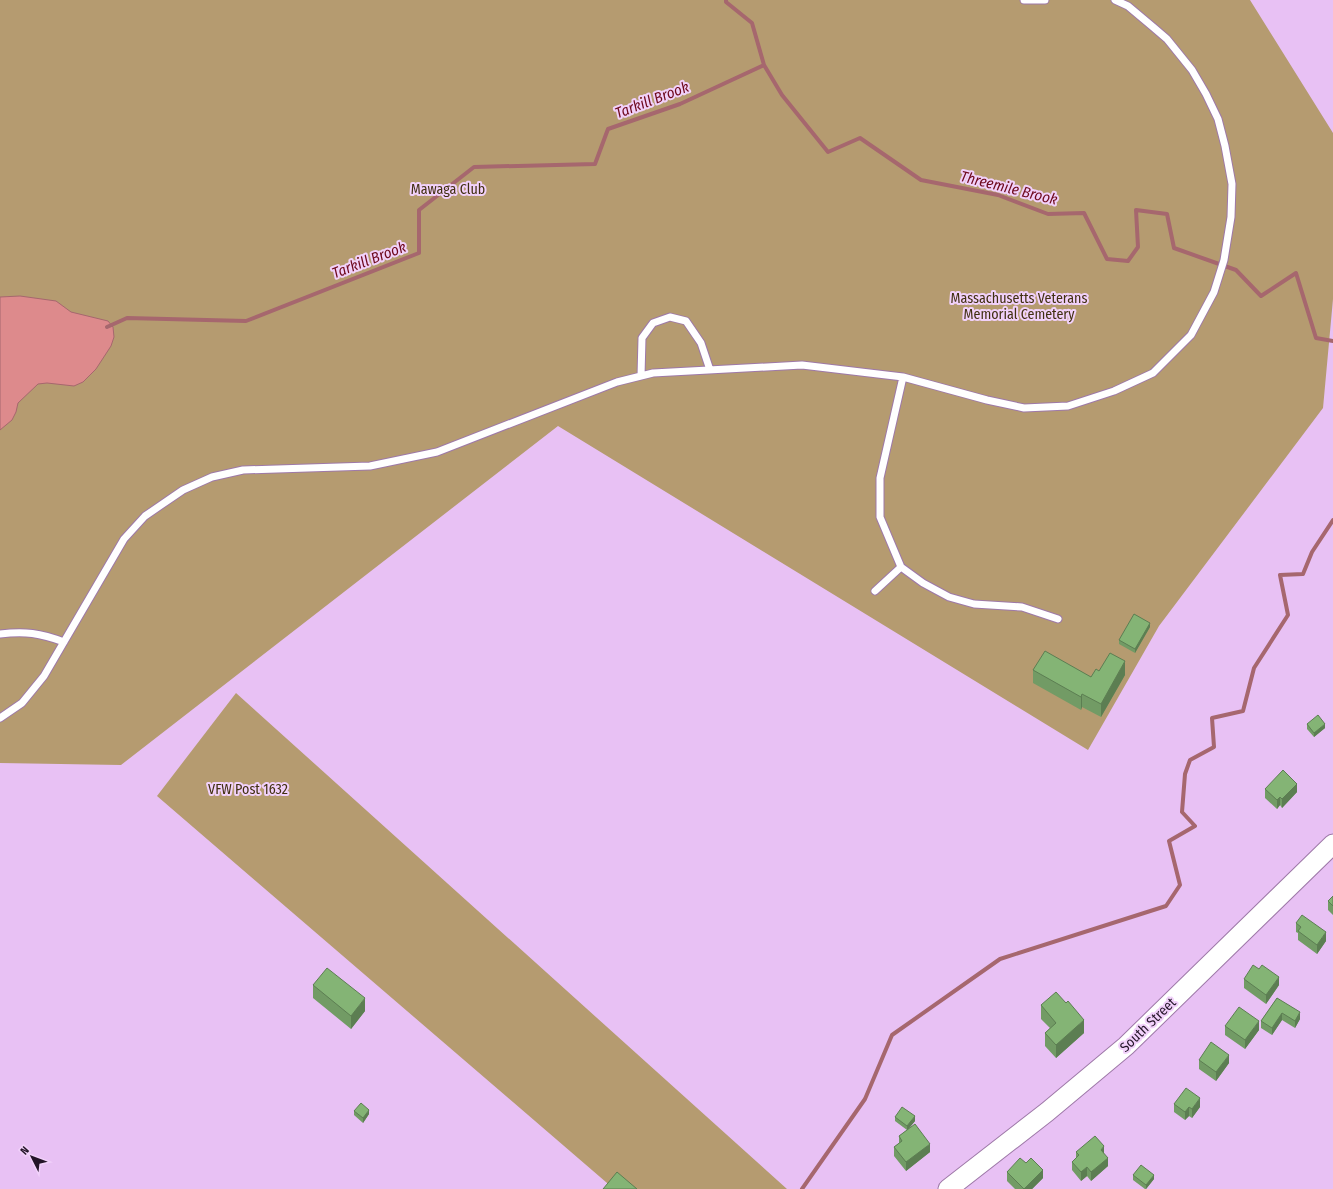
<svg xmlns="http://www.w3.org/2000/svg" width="1333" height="1189" font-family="'Fira Sans Condensed',sans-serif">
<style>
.green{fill:#b59b70}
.water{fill:#dd8a8c;stroke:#a6676e}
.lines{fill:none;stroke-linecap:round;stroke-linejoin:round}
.stream{stroke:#a6676e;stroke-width:4}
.lane-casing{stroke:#9e79a8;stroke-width:9}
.secondary-casing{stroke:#9e79a8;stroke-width:21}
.lane{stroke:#fff;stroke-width:7}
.secondary{stroke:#fff;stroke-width:19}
.wall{fill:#729b65}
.shaded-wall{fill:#5c7e52}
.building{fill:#84b475;stroke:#5c7e52}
.labels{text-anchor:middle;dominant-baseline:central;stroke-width:4;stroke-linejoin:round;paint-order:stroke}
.park-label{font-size:14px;fill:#402f10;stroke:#f1d1fa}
.street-label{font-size:14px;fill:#241528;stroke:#f1d1fa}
.water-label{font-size:15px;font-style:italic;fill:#6e091d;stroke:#f1d1fa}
</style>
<rect width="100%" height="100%" fill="#e8c1f4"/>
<path class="green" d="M0,0H1250L1333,133V299L1323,408L1159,626L1088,750L558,426L121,765L0,763Z
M236,693L787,1189H614L157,796Z"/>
<path class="water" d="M20,296L56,301L71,312L108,321L113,327L114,337L111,346L96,369L83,382L74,386L47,383L38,384L18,403L16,412L12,420L0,430V297Z"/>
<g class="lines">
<path class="stream" d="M726,0V2L752,23L764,65L782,95L828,152L860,138L921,180L998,195L1048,214L1084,213L1107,259L1128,261L1138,247L1136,210L1167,214L1174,248L1236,270L1261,296L1296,273L1316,338L1333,341
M107,327L127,318L246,321L419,253V210L474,167L595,164L608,129L680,104L764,65
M802,1189L865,1099L892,1035L1000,959L1166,906L1180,885L1169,841L1195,826L1182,812L1185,774L1190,760L1214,747L1212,718L1243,711L1254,668L1288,615L1280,575L1303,574L1312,552L1333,520"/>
<g class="lane-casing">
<path id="lane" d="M1024,0H1045
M641,376L642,338L653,323L670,317L686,321L701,343L710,370
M903,377L987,400L1024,408L1068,406L1114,391L1153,373L1191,335L1214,292L1224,260L1231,217L1232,184L1225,146L1218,119L1206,94L1192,70L1167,39L1153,27L1128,6L1115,0
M901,567L923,583L949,597L974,604L1022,607L1058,619
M0,634C25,631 40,633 64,642
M0,718L22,703L44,676L124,539L145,516L183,490L212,477L243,470L370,466L437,452L617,382L653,373L802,365L903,377L880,478V517L901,567L875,591"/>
</g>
<g class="secondary-casing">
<path id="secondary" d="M948,1189L1047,1112L1126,1046L1333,844"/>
</g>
<use href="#lane" class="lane"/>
<use href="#secondary" class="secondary"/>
</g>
<path class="wall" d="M1150,627L1135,653L1119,644V640Z
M1033,670L1091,677L1099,671L1125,675L1101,717L1082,707L1081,710L1033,683Z
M1307,724L1325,728L1314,737L1307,729Z
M1265,789L1297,792L1282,808L1280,805L1277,809L1265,798Z
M1333,896V915L1328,910V901Z
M1296,923L1326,941L1317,954L1298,940V933L1296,932Z
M1244,979L1279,985L1266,1004L1244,988Z
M313,985L365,1011L351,1029L313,998Z
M1277,998L1300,1019L1295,1028L1282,1020L1272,1035L1261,1028V1021Z
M1066,1003L1084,1033L1056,1058L1045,1046V1033L1050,1028L1041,1019V1005Z
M1225,1026L1259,1030L1245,1049L1225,1035Z
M1199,1060L1229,1063L1216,1081L1199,1069Z
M1174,1104L1200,1107L1192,1118L1189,1116L1185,1120L1174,1112Z
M354,1111L369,1114L363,1123L354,1115Z
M895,1117L915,1121L909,1128L930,1152L906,1171L894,1156V1147L899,1143V1136L907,1130L895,1121Z
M1076,1152L1104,1154L1108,1166L1091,1181L1087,1176L1081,1181L1072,1170V1162L1076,1158Z
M1007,1172L1043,1178L1032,1189H1015L1007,1181Z
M1133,1175L1154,1179L1146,1189H1145L1133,1180Z"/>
<path class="shaded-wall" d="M1150,623V627L1135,653V649Z
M1125,661V675L1101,717V704Z
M1082,694V707L1081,710V697Z
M1325,724V728L1314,737V733Z
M1297,784V792L1282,808V799Z
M1280,797V805L1277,809V800Z
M1326,932V941L1317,954V945Z
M1279,977V985L1266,1004V995Z
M365,998V1011L351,1029V1016Z
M1300,1012V1019L1295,1028V1021Z
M1282,1013V1020L1272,1035V1028Z
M1084,1020V1033L1056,1058V1045Z
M1259,1021V1030L1245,1049V1040Z
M1229,1055V1063L1216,1081V1072Z
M1200,1098V1107L1192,1118V1109Z
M1189,1107V1116L1185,1120V1112Z
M369,1110V1114L363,1123V1118Z
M915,1116V1121L907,1131V1126Z
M930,1144V1152L906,1171V1162Z
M1104,1146V1155L1101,1150Z
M1108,1158V1166L1091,1181V1172Z
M1087,1167V1176L1081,1181V1172Z
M1043,1170V1178L1032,1189H1024Z
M1154,1175V1179L1146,1189V1185Z"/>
<path class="building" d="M1134,614L1150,623L1135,649L1119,640Z
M1045,651L1091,677L1096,669L1099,671L1110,653L1125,661L1101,704L1082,694L1081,697L1033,670Z
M1318,715L1325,724L1314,733L1307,724Z
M1283,770L1297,784L1282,799L1280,797L1277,800L1265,789Z
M1333,896V906L1328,901Z
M1302,915L1326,932L1317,945L1298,931L1301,927L1296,923Z
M1253,965L1259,969L1262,965L1279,977L1266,995L1244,979Z
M327,968L365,998L351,1016L313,985Z
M1056,992L1066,1003L1068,1001L1084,1020L1056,1045L1045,1033L1056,1023L1041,1005Z
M1277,998L1300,1012L1295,1021L1282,1013L1272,1028L1261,1021Z
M1239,1007L1259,1021L1245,1040L1225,1026Z
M1211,1042L1229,1055L1216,1072L1199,1060Z
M1186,1088L1200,1098L1192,1109L1189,1107L1185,1112L1174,1104Z
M361,1103L369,1110L363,1118L354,1111Z
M902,1107L915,1116L907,1126L895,1117Z
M915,1124L930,1144L906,1162L894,1147L902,1141L899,1136Z
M1095,1136L1104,1146L1101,1150L1108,1158L1091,1172L1087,1167L1081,1172L1072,1162L1079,1155L1076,1152Z
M1020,1158L1026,1163L1031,1158L1043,1170L1024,1189L1007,1172Z
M1141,1165L1154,1175L1146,1185L1133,1175Z
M617,1172L637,1189H603Z"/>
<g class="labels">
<g class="park-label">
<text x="448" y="189">Mawaga Club</text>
<text x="1019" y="298">Massachusetts Veterans<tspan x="1019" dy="16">Memorial Cemetery</tspan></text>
<text x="248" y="789">VFW Post 1632</text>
</g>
<g class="street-label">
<text transform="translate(1148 1025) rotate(-44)">South Street</text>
</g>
<g class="water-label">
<text transform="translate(652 100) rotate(-21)">Tarkill Brook</text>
<text transform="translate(1009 188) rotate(14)">Threemile Brook</text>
<text transform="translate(369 260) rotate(-21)">Tarkill Brook</text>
</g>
</g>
<g transform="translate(32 1157) rotate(312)" stroke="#f1d1fa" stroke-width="3" paint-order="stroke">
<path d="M0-3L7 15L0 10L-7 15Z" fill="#241528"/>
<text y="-6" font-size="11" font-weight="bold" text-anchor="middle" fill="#241528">N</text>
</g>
</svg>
